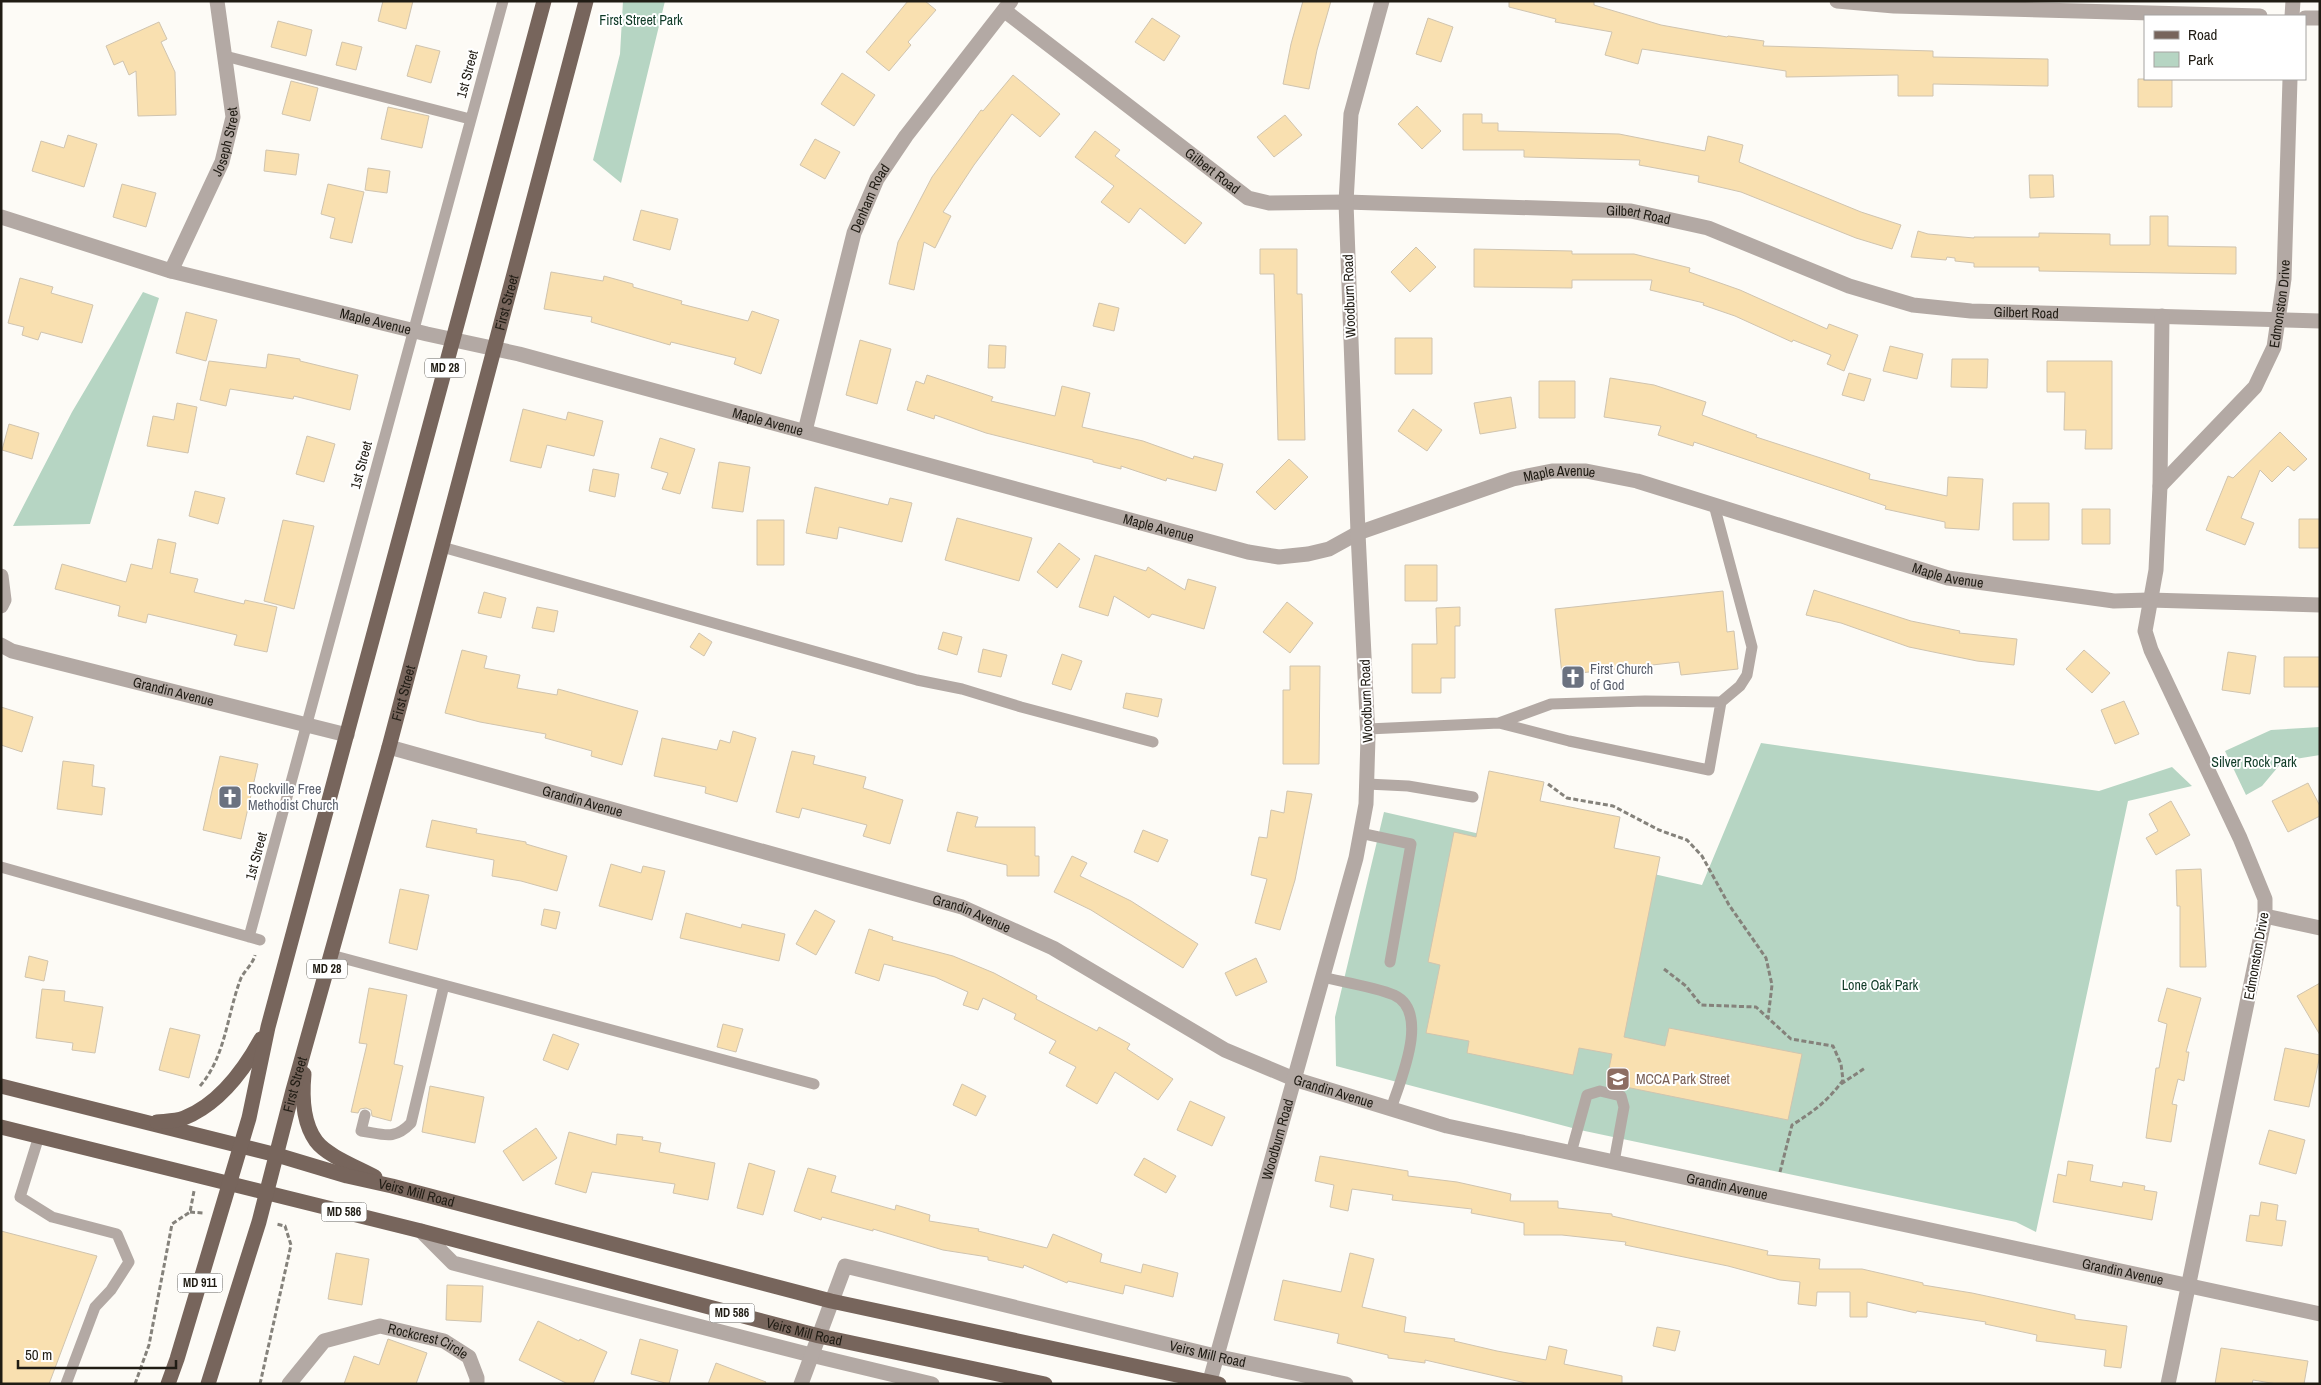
<svg xmlns="http://www.w3.org/2000/svg" width="2321" height="1385" font-family="'Archivo Narrow',sans-serif">
<style>
.green{fill:#b6d5c3}
.building{fill:#f9e0b0;stroke:#d0c4af}
.lines{fill:none;stroke-linecap:round;stroke-linejoin:round}
.path{stroke:#85827b;stroke-width:3;stroke-dasharray:5 2.5;stroke-linecap:butt}
.lane{stroke:#b3a9a4;stroke-width:11}
.street{stroke:#b3a9a4;stroke-width:15}
.primary{stroke:#77655c;stroke-width:15}
.labels{text-anchor:middle;dominant-baseline:central;stroke-width:4;stroke-linejoin:round;paint-order:stroke}
.shield{fill:#fff;stroke:#63605a;stroke-width:1}
.shield-label{font-size:12px;font-weight:bold;fill:#201c14}
.park-label{font-size:14px;fill:#0f3a26;stroke:#fff}
.street-label{font-size:14px;fill:#201c14;stroke:#fff}
.worship-label{font-size:14px;fill:#5b616d;stroke:#fff;text-anchor:start}
.education-label{font-size:14px;fill:#785e54;stroke:#fff;text-anchor:start}
</style>
<rect width="100%" height="100%" fill="#fdfbf6"/>
<path class="green" d="M623,1H665L621,183L593,160L620,54Z
M143,292L159,298L90,524L13,526L72,412Z
M2320,727V755L2283,761L2262,786L2246,795L2225,751L2271,730Z
M1761,743L2099,791L2172,767L2192,786L2128,801L2036,1232L2016,1222L1580,1130L1336,1066L1335,1017L1384,812L1702,885Z"/>
<path class="building" d="M383,1H413L406,29L378,21Z
M908,1H925L936,10L908,42L911,45L889,71L866,52Z
M1303,1H1331L1317,50L1309,89L1283,84L1291,44Z
M1509,1H1594V5L1661,25L1727,37L1728,36L1764,41L1763,46L1933,51V57L2048,59V86L1933,84V96H1898V75L1786,77V71L1642,49L1638,64L1605,55L1612,32L1555,22L1556,19L1509,7Z
M1152,18L1180,36L1164,61L1135,42Z
M1428,18L1453,27L1441,62L1416,54Z
M278,21L312,30L306,56L271,47Z
M159,22L167,39L161,42L175,72L176,115L138,116L136,71L129,75L123,61L114,65L106,46Z
M342,42L362,47L356,70L336,65Z
M416,45L440,51L431,83L407,76Z
M842,73L875,95L854,126L821,104Z
M1013,75L1060,114L1040,137L1012,114L974,165L943,212L951,216L935,248L924,242L914,290L889,284L898,242L932,177L981,110L983,111Z
M2138,79H2172V107H2138Z
M291,81L318,88L310,121L282,114Z
M1417,106L1441,131L1422,149L1398,124Z
M388,107L429,116L422,148L381,139Z
M1463,114H1482V123H1498V131L1619,134L1705,151L1708,136L1743,145L1739,162L1861,212L1901,225L1892,249L1856,238L1741,192L1698,182L1699,176L1639,165L1640,160L1524,157V150H1463Z
M1285,115L1302,135L1274,157L1257,137Z
M1095,131L1120,150L1115,156L1202,223L1185,244L1140,208L1129,223L1101,202L1114,186L1075,157Z
M68,135L97,144L84,187L32,171L41,141L64,148Z
M815,139L840,152L825,179L800,165Z
M266,150L299,154L296,175L264,171Z
M368,168L390,171L387,193L365,190Z
M2029,175H2053L2054,197L2030,198Z
M122,184L156,193L146,227L113,217Z
M328,184L364,192L352,243L330,238L335,218L321,214Z
M641,210L678,219L670,250L633,240Z
M2150,216H2168V246L2236,247V274L2039,271V267H1974V263L1955,261V258L1947,257L1946,260L1911,257L1918,231L1928,234L1974,238V237H2039V233L2110,234V245H2150Z
M1416,247L1436,267L1410,292L1391,272Z
M1260,249H1297V294H1302L1305,440H1278L1274,274H1260Z
M1474,249L1572,251V254H1634L1690,268L1689,272L1740,290L1827,329L1829,324L1858,335L1844,371L1827,364L1831,355L1793,340L1792,342L1735,316L1703,305L1704,303L1650,290L1652,280H1572V288L1474,287Z
M551,272L603,281L604,276L633,284V287L682,301L681,304L748,321L752,311L779,320L761,374L734,364L736,358L671,342L670,345L591,322L592,317L544,309Z
M20,278L53,287L51,293L93,305L82,343L41,332L38,340L22,335L24,327L8,323Z
M1099,303L1119,308L1114,331L1093,326Z
M186,312L217,320L206,361L176,353Z
M1395,338H1432V374H1395Z
M860,340L891,349L877,404L846,395Z
M989,345L1006,346L1005,368H988Z
M1890,346L1923,354L1917,379L1883,371Z
M268,354L300,359V361L358,375L350,410L294,396L293,399L230,389L226,406L200,400L209,361L266,368Z
M1952,359H1988L1987,388L1951,387Z
M2047,361H2112V449H2085L2086,430H2064L2065,392H2047Z
M1849,373L1871,379L1864,401L1842,395Z
M927,375L993,397L991,401L1055,416L1062,386L1090,393L1082,427L1143,441L1193,459L1194,456L1223,464L1216,491L1167,478L1166,481L1121,466V469L1093,462V460L986,433L935,415L934,419L907,410L916,381L924,384Z
M1610,378L1654,385L1706,402L1702,415L1757,435L1756,437L1870,474L1869,479L1947,496L1948,477L1983,479L1979,530L1945,528V522L1885,509L1886,506L1694,442L1693,446L1658,435L1661,426L1604,417Z
M1539,381H1575V418H1539Z
M1511,397L1516,428L1480,434L1474,403Z
M177,403L197,407L188,453L147,446L153,416L174,420Z
M523,409L566,420L568,412L603,421L594,456L547,445L541,468L510,461Z
M1413,409L1442,430L1427,451L1398,431Z
M9,424L39,433L32,459L2,450Z
M2280,432L2307,459L2294,471L2288,466L2272,482L2260,470L2241,518L2254,523L2245,545L2206,530L2228,476L2233,478Z
M307,436L335,444L324,482L296,474Z
M660,438L695,449L680,494L662,489L668,473L651,468Z
M1289,459L1308,477L1275,510L1256,492Z
M719,462L750,467L743,512L712,508Z
M593,469L619,474L615,497L589,491Z
M815,487L888,505L890,498L912,503L902,542L839,527L837,539L806,533Z
M195,491L225,498L218,524L189,516Z
M2013,503H2049V540H2013Z
M2082,509H2110V544H2082Z
M957,518L1032,538L1019,581L945,560Z
M2299,519H2320V548H2299Z
M283,520L314,526L294,609L264,601Z
M757,520H784V565H757Z
M158,539L176,543L170,573L198,579L194,592L244,604L245,600L277,607L267,652L234,645L237,635L148,614L146,623L118,616L120,606L55,589L62,564L126,582L131,564L152,569Z
M1059,543L1080,559L1057,588L1037,572Z
M1095,555L1146,571L1148,567L1185,590L1188,579L1216,587L1204,629L1152,614L1149,618L1114,596L1108,616L1079,607Z
M1405,565H1437V601H1405Z
M1814,590L1911,621L1960,631L1959,633L2017,639L2014,665L1977,661L1909,647L1841,623L1806,615Z
M1723,591L1727,632L1734,631L1738,669L1681,675L1679,662L1562,675L1555,609Z
M484,592L506,598L501,618L478,613Z
M1287,602L1313,623L1290,653L1263,632Z
M537,607L558,611L554,632L532,628Z
M1460,607V626H1455V678H1441V693H1412V644H1437L1436,608Z
M943,632L962,637L957,655L938,649Z
M699,633L712,642L704,656L690,647Z
M983,649L1007,655L1001,677L978,672Z
M462,650L487,656L484,668L520,675L517,688L557,695L558,689L638,711L622,765L591,756L592,751L545,738L546,734L480,722L445,713Z
M2084,650L2110,673L2092,693L2066,669Z
M2228,652L2256,656L2250,694L2222,690Z
M1062,654L1082,661L1071,690L1052,684Z
M2284,657H2320V687H2284Z
M1290,666H1320L1319,764H1283V690H1290Z
M1126,693L1162,699L1158,717L1123,708Z
M2124,701L2139,734L2115,744L2101,710Z
M1,707L33,717L22,752L1,745Z
M733,731L756,738L737,802L705,793L706,787L654,776L662,738L717,750L720,740L730,743Z
M792,751L815,756L813,764L866,777L863,788L903,800L890,844L863,836L867,825L802,808L799,818L776,812Z
M220,756L258,764L241,839L203,830Z
M63,761L94,765L92,786L105,788L102,815L57,809Z
M1489,771L1544,782L1540,801L1620,817L1614,848L1660,857L1624,1037L1665,1046L1669,1028L1802,1054L1788,1120L1606,1083L1612,1054L1579,1048L1573,1075L1467,1053L1469,1041L1426,1033L1440,965L1428,962L1454,832L1476,837Z
M2308,783L2320,806V816L2288,832L2272,801Z
M1287,791L1312,794L1295,880L1280,930L1255,923L1267,879L1251,875L1259,837L1267,838L1271,810L1284,813Z
M2171,801L2190,835L2156,855L2146,838L2158,831L2149,814Z
M957,812L978,817L975,827H1035V856H1039V876H1007V865L947,851Z
M432,820L477,829L476,833L526,842V844L567,856L557,891L521,881L492,876L494,860L426,847Z
M1143,830L1168,840L1158,862L1134,852Z
M1072,856L1087,863L1080,876L1131,901L1198,944L1183,968L1091,910L1054,892Z
M611,864L641,873L643,866L665,871L652,920L599,906Z
M2201,869L2206,967H2180V906H2177L2176,870Z
M400,889L429,895L417,950L389,943Z
M544,909L560,912L556,929L541,925Z
M815,910L835,921L816,955L796,944Z
M686,913L741,928L742,924L785,934L779,961L680,938Z
M869,929L893,937L892,940L953,956L994,973L1037,996L1036,999L1097,1031L1099,1027L1130,1044L1127,1049L1173,1079L1158,1100L1115,1072L1097,1104L1066,1086L1076,1067L1049,1053L1056,1041L1014,1019L1016,1014L983,998L978,1010L963,1005L968,992L935,977L884,964L879,981L855,973Z
M29,956L48,961L44,981L25,977Z
M1256,958L1267,982L1236,996L1225,973Z
M2320,983V1035L2297,996Z
M369,988L407,995L394,1064L403,1066L391,1121L372,1116L371,1110L366,1108L360,1109L358,1113L351,1112L367,1044L359,1043Z
M2167,988L2201,998L2186,1052H2189L2184,1081L2178,1079L2172,1104L2177,1105L2171,1142L2146,1138L2156,1068H2159L2167,1024L2158,1021Z
M42,989L65,991L64,1001L103,1007L95,1053L72,1050L73,1043L36,1038Z
M723,1024L743,1029L736,1052L717,1047Z
M170,1028L200,1035L189,1078L159,1070Z
M553,1034L579,1044L568,1070L543,1060Z
M2285,1048L2320,1055L2309,1107L2274,1100Z
M962,1084L986,1096L976,1116L953,1105Z
M430,1086L484,1097L475,1143L422,1132Z
M1190,1101L1225,1117L1212,1146L1177,1130Z
M536,1128L557,1158L523,1181L503,1151Z
M2269,1130L2305,1140L2296,1174L2259,1164Z
M569,1132L616,1145L617,1134L643,1137L642,1140L661,1143L659,1152L715,1163L708,1200L673,1193L675,1184L592,1172L586,1193L555,1184Z
M1320,1156L1408,1171V1176L1457,1182L1511,1194L1510,1201H1558V1208L1612,1214V1216L1768,1251L1767,1255L1820,1259L1819,1269H1862L1923,1283V1285L1972,1293L2075,1315V1319L2127,1326L2121,1368L2104,1366L2106,1350L2036,1341L2037,1335L1985,1324L1986,1322L1917,1311L1916,1313L1867,1302V1317H1850V1292H1817L1816,1306L1798,1304L1800,1282L1780,1280L1728,1266L1625,1245L1626,1242L1562,1235H1524V1223L1471,1213L1472,1209L1392,1200L1393,1195L1352,1189L1348,1211L1330,1207L1334,1185L1315,1181Z
M1144,1158L1176,1176L1166,1193L1134,1175Z
M2068,1161L2093,1165L2090,1181L2122,1187L2123,1182L2145,1186L2144,1190L2157,1192L2152,1220L2053,1202L2058,1174L2066,1176Z
M749,1163L775,1171L763,1215L737,1208Z
M808,1168L836,1176L831,1192L895,1210L896,1205L930,1215L929,1221L979,1229L978,1231L1047,1248L1053,1234L1102,1254L1100,1262L1141,1273L1143,1264L1178,1273L1173,1297L1125,1285L1123,1294L1068,1281L1067,1283L1024,1265L1023,1268L988,1260V1257L943,1250L873,1229V1231L822,1217L821,1220L794,1211Z
M2261,1202L2278,1205L2276,1220L2286,1221L2282,1246L2246,1241L2250,1215L2259,1216Z
M1,1231L97,1256L49,1384H1Z
M336,1253L369,1259L362,1305L328,1299Z
M1350,1253L1374,1259L1362,1307L1406,1317L1404,1332L1455,1339L1454,1341L1497,1351L1546,1360L1549,1346L1567,1350L1564,1364L1622,1376V1384H1530L1425,1360V1363L1388,1358V1355L1337,1343L1339,1334L1274,1320L1283,1280L1341,1292Z
M447,1285L483,1286L481,1322L446,1320Z
M538,1321L579,1341L580,1339L607,1352L593,1384H568L519,1360Z
M1657,1327L1680,1331L1675,1351L1653,1346Z
M388,1339L427,1353L416,1384H344L354,1356L379,1365Z
M640,1339L678,1350L669,1384L631,1374Z
M2221,1348L2308,1361L2304,1384H2277L2253,1380L2252,1384H2215Z
M716,1363L766,1382L765,1384H708Z"/>
<g class="lines">
<path class="path" d="M1548,784L1567,798L1613,806L1659,830L1687,840L1702,856L1729,905L1766,958L1772,985L1768,1018
M1664,969L1686,986L1701,1005L1756,1007L1791,1039L1833,1046L1841,1064L1843,1080C1829,1100 1813,1112 1792,1125L1780,1172
M1841,1084L1865,1068
M200,1086C226,1056 227,1014 241,978C245,970 253,964 255,955
M190,1212L203,1213
M135,1384L149,1345L172,1224L190,1212L194,1191
M260,1384L291,1245L285,1226L276,1224"/>
<path class="lane" d="M225,56L470,119
M1714,505L1752,647L1747,675L1740,686L1721,702
M442,547L917,680L962,689L1021,707L1153,742
M1368,729L1499,723L1569,741L1709,770L1721,702L1645,701L1551,704L1499,723
M1367,784L1408,786L1473,797
M1360,833L1411,844L1390,962
M1,867L260,940
M249,937C335,625 417,313 503,1
M331,955L814,1084
M1322,977C1343,982 1375,987 1394,995C1431,1012 1400,1081 1391,1109
M365,1115L361,1131C383,1134 394,1141 411,1123L444,985
M39,1136L20,1197L52,1217L117,1234L129,1262L111,1290L95,1307L66,1384
M1571,1153L1587,1095L1600,1091L1621,1096L1624,1107L1614,1162"/>
<g class="street">
<path d="M1837,1L1894,6L2260,16"/>
<path id="s1" d="M1005,11L1248,198L1269,203L1346,202L1631,211L1708,228L1849,286L1913,305L1971,311L2320,321"/>
<path d="M2292,16L2293,1"/>
<path d="M2305,18H2320"/>
<path id="s2" d="M1,217L171,271L427,334L519,354L1248,552L1279,557L1308,554L1329,549L1358,533L1513,479L1552,471H1586L1637,481L1948,578L2114,601L2149,600L2320,605"/>
<path id="s3" d="M171,271L222,162L233,117L217,1"/>
<path d="M2162,316L2160,486L2156,570L2145,631L2151,650L2240,838L2265,899V916L2168,1384"/>
<path id="s4" d="M805,431L854,233L877,179L906,136L1011,1"/>
<path id="s5" d="M2160,486L2255,387L2274,347L2284,279L2290,79"/>
<path d="M1,576L4,600L1,606"/>
<path id="s6" d="M1,645L12,651L347,735"/>
<path id="s7" d="M389,747L962,907L1053,948L1225,1050L1294,1079L1447,1126L2320,1314"/>
<path d="M2265,916L2320,928"/>
<path d="M421,1231L453,1263L811,1355L932,1384"/>
<path id="s8" d="M289,1384L324,1341L380,1326L444,1341L469,1357L477,1378V1384"/>
<path id="s9" d="M801,1384L845,1266L1215,1356L1346,1384"/>
<path id="s10" d="M1209,1384L1356,858L1366,804L1368,737L1358,533L1346,202L1351,114L1382,1"/>
</g>
<g class="primary">
<path d="M304,1074C302,1095 303,1123 316,1141C327,1156 359,1168 375,1177"/>
<path id="s11" d="M1,1086L277,1155L347,1176L392,1186L831,1301L1219,1384"/>
<path d="M157,1122C166,1121 176,1121 184,1118C219,1104 244,1070 261,1039"/>
<path id="s12" d="M1,1127L421,1231L819,1336L1045,1384"/>
<path d="M168,1384L177,1359L249,1118L268,1027L544,1"/>
<path id="s13" d="M208,1384L259,1222L293,1090L389,747L586,1"/>
</g>
</g>
<defs>
<g id="church-square" transform="scale(1.25)"><rect x="-9" y="-9" width="18" height="18" rx="4" fill="#6b7280" stroke="#fff"/><path d="M-1.2-6h2.4v3.5h3.3v2.4h-3.3V6h-2.4V-.1h-3.3v-2.4h3.3Z" fill="#fff"/></g>
<g id="school-square" transform="scale(1.25)"><rect x="-9" y="-9" width="18" height="18" rx="4" fill="#8d6e63" stroke="#fff"/><path d="M0-5L7-2L0 1L-7-2ZM-4 1L0 2.5L4 1V4Q0 6-4 4Z" fill="#fff"/></g>
</defs>
<g fill-rule="evenodd">
<use href="#church-square" x="1573" y="677"/>
<use href="#church-square" x="230" y="797"/>
<use href="#school-square" x="1618" y="1079"/>
</g>
<g class="labels">
<g class="shield">
<rect x="425" y="358.5" width="40" height="19" rx="4"/>
<rect x="307" y="959.5" width="40" height="19" rx="4"/>
<rect x="321.5" y="1202.5" width="45" height="19" rx="4"/>
<rect x="177.5" y="1273.5" width="45" height="19" rx="4"/>
<rect x="709.5" y="1303.5" width="45" height="19" rx="4"/>
</g>
<g class="shield-label">
<text x="445" y="368">MD 28</text>
<text x="327" y="969">MD 28</text>
<text x="344" y="1212">MD 586</text>
<text x="200" y="1283">MD 911</text>
<text x="732" y="1313">MD 586</text>
</g>
<g class="park-label">
<text x="641" y="20">First Street Park</text>
<text x="2254" y="762">Silver Rock Park</text>
<text x="1880" y="985">Lone Oak Park</text>
</g>
<g class="street-label">
<text transform="translate(467 74) rotate(-75)">1st Street</text>
<text stroke="none"><textPath href="#s3" startOffset="141">Joseph Street</textPath></text>
<text stroke="none"><textPath href="#s1" startOffset="262">Gilbert Road</textPath></text>
<text stroke="none"><textPath href="#s4" startOffset="242">Denham Road</textPath></text>
<text stroke="none"><textPath href="#s1" startOffset="698">Gilbert Road</textPath></text>
<text transform="translate(1349 296) rotate(-92)">Woodburn Road</text>
<text stroke="none"><textPath href="#s13" startOffset="1122">First Street</textPath></text>
<text stroke="none"><textPath href="#s5" startOffset="225">Edmonston Drive</textPath></text>
<text stroke="none"><textPath href="#s1" startOffset="1102">Gilbert Road</textPath></text>
<text stroke="none"><textPath href="#s2" startOffset="389">Maple Avenue</textPath></text>
<text stroke="none"><textPath href="#s2" startOffset="794">Maple Avenue</textPath></text>
<text transform="translate(361 465) rotate(-75)">1st Street</text>
<text stroke="none"><textPath href="#s2" startOffset="1618">Maple Avenue</textPath></text>
<text stroke="none"><textPath href="#s2" startOffset="1199">Maple Avenue</textPath></text>
<text stroke="none"><textPath href="#s2" startOffset="2022">Maple Avenue</textPath></text>
<text stroke="none"><textPath href="#s6" startOffset="179">Grandin Avenue</textPath></text>
<text stroke="none"><textPath href="#s13" startOffset="718">First Street</textPath></text>
<text transform="translate(1366 701) rotate(-92)">Woodburn Road</text>
<text stroke="none"><textPath href="#s7" startOffset="201">Grandin Avenue</textPath></text>
<text transform="translate(256 856) rotate(-75)">1st Street</text>
<text stroke="none"><textPath href="#s7" startOffset="606">Grandin Avenue</textPath></text>
<text transform="translate(2256 956) rotate(-80)">Edmonston Drive</text>
<text stroke="none"><textPath href="#s13" startOffset="312">First Street</textPath></text>
<text stroke="none"><textPath href="#s7" startOffset="1011">Grandin Avenue</textPath></text>
<text stroke="none"><textPath href="#s10" startOffset="254">Woodburn Road</textPath></text>
<text stroke="none"><textPath href="#s7" startOffset="1416">Grandin Avenue</textPath></text>
<text stroke="none"><textPath href="#s11" startOffset="429">Veirs Mill Road</textPath></text>
<text stroke="none"><textPath href="#s7" startOffset="1821">Grandin Avenue</textPath></text>
<text stroke="none"><textPath href="#s12" startOffset="829">Veirs Mill Road</textPath></text>
<text stroke="none"><textPath href="#s8" startOffset="164">Rockcrest Circle</textPath></text>
<text stroke="none"><textPath href="#s9" startOffset="499">Veirs Mill Road</textPath></text>
</g>
<g class="worship-label">
<text x="1590" y="669">First Church<tspan x="1590" dy="16">of God</tspan></text>
<text x="248" y="789">Rockville Free<tspan x="248" dy="16">Methodist Church</tspan></text>
</g>
<g class="education-label">
<text x="1636" y="1079">MCCA Park Street</text>
</g>
</g>
<rect width="2321" height="1385" fill="none" stroke="#201c14" stroke-width="5"/>
<rect x="2144" y="15" width="162" height="65" fill="#ffffff" stroke="#a6a4a1"/>
<rect x="2154" y="31" width="25" height="8" fill="#77655c" stroke="#a6a4a1"/>
<text x="2188" y="40" font-size="15" fill="#201c14">Road</text>
<rect x="2154" y="52" width="25" height="15" fill="#b6d5c3" stroke="#a6a4a1"/>
<text x="2188" y="65" font-size="15" fill="#201c14">Park</text>
<path d="M18 1360v8h158v-8" fill="none" stroke="#201c14" stroke-width="2.5"/>
<text x="25" y="1360" font-size="15" fill="#201c14" stroke="#ffffff" stroke-width="4" paint-order="stroke">50 m</text>
</svg>
